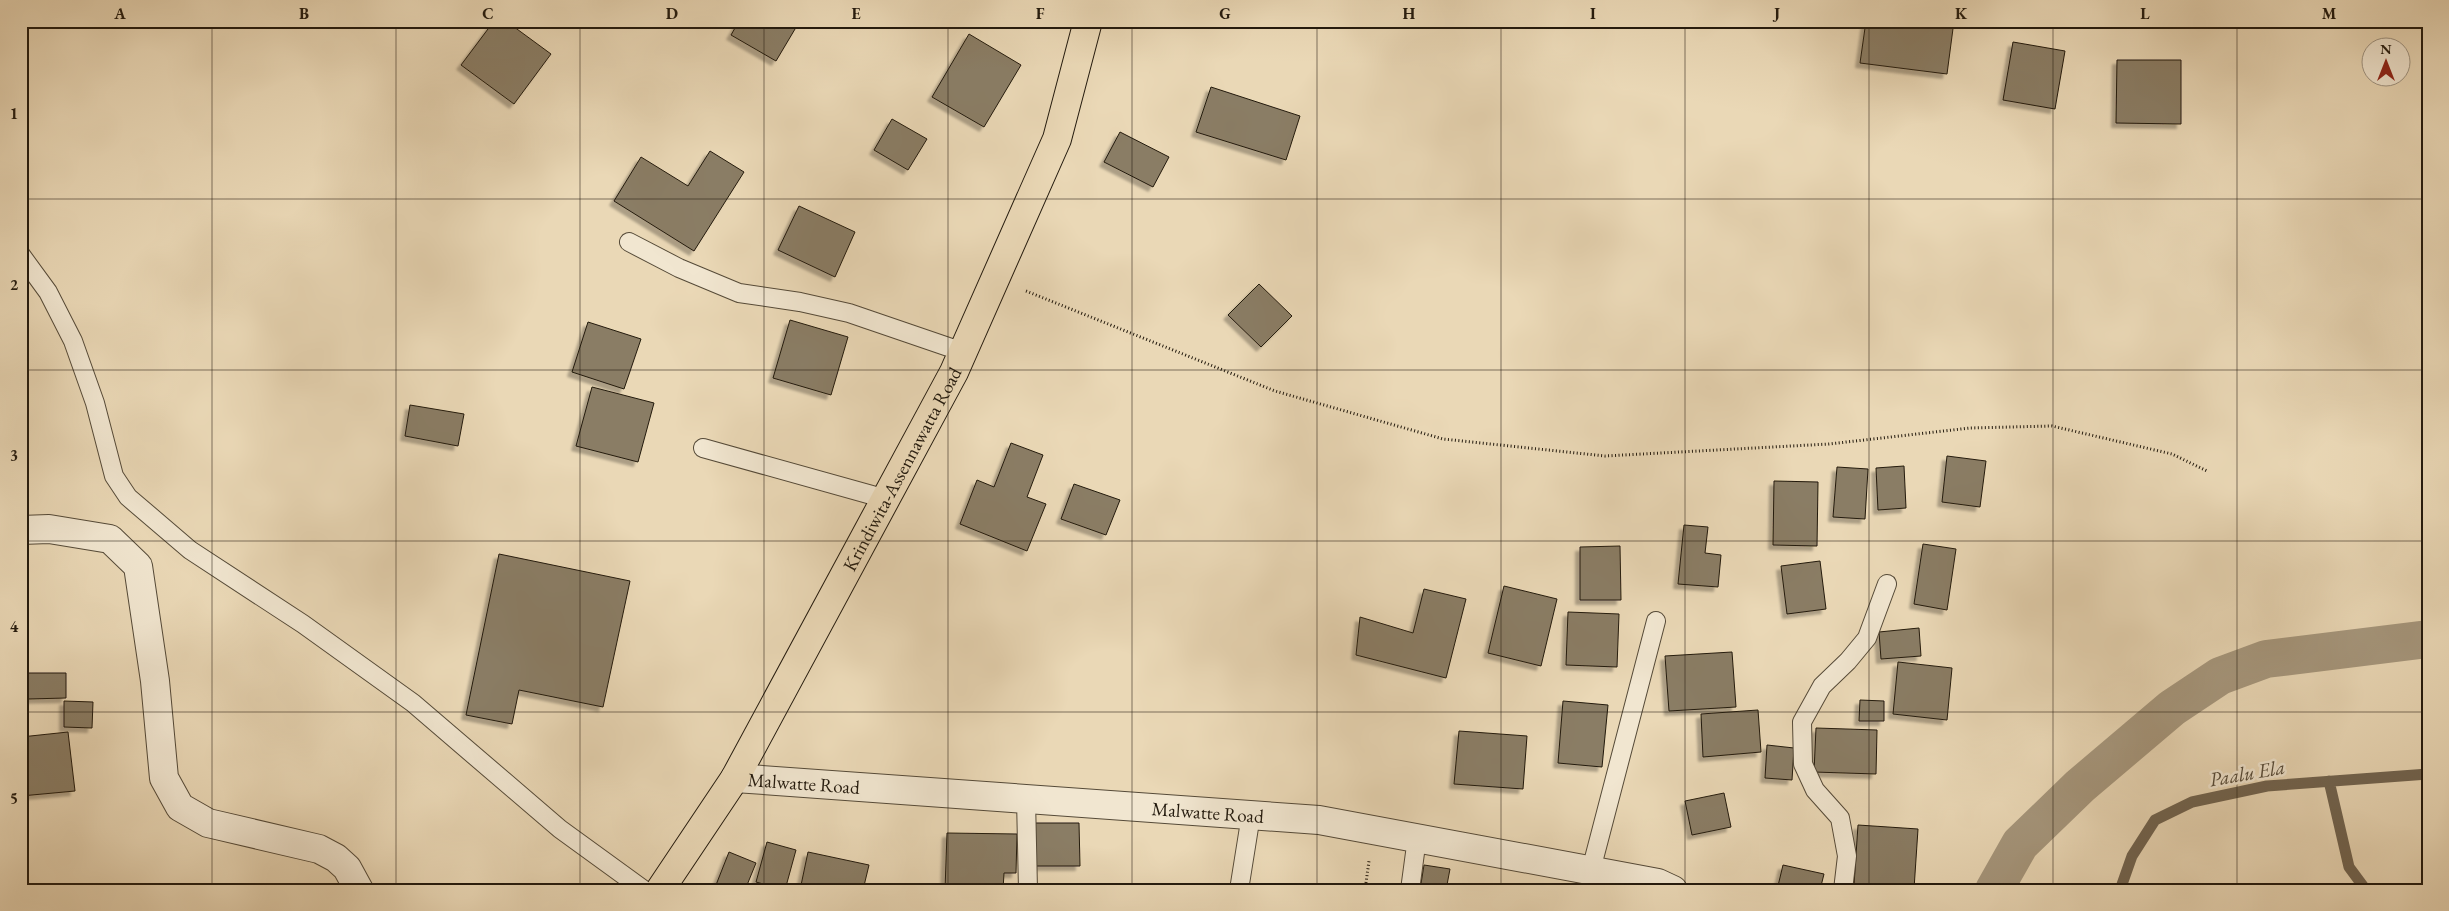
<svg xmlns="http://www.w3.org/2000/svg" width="2449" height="911" font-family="'EB Garamond',serif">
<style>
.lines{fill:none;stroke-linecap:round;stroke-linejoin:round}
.stream{stroke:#726551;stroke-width:11}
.canal{stroke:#a6977d;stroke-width:38}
.building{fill:#8a7d65;stroke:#231a0e;filter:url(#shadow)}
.service-casing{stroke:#554a38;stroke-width:20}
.minor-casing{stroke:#554a38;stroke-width:30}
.tertiary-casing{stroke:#554a38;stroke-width:30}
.primary-casing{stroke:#231a0e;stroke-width:30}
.path{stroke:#231a0e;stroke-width:3;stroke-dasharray:1 2.5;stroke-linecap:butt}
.service{stroke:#f1e6d0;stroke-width:18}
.minor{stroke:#f1e6d0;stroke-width:28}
.tertiary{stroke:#f1e6d0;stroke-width:28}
.primary{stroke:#ead8b6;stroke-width:28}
.grid{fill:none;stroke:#231a0e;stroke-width:1;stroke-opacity:0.55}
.labels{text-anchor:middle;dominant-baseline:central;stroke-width:5;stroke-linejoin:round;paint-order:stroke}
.street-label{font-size:19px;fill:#231a0e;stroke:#f1e6d0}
.water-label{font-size:20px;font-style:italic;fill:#574c3a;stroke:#f1e6d0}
.neatline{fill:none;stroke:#231a0e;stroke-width:2}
.grid-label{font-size:16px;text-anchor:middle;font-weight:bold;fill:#231a0e}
</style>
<defs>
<filter id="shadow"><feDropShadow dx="-4.5" dy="4.5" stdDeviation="1" flood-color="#0004"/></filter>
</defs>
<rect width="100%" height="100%" fill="#ead8b6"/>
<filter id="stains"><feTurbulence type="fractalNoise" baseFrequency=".004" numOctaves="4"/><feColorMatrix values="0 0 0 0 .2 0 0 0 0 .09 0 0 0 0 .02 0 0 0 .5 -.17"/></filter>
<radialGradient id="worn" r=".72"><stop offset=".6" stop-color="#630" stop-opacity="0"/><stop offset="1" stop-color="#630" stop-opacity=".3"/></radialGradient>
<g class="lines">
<path class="stream" d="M2329,781L2349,867L2366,890
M2120,890L2132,856L2155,820L2192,802L2267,786L2428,774"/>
<path class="canal" d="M1994,890L2020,844L2080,786L2172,708L2220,676L2266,659L2428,639"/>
</g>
<path class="building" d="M494,21H506L551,54L514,104L461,65Z
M739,21H792L798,24L776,61L731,35Z
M1866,21H1954L1947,74L1860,63Z
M969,34L1021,65L984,127L932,97Z
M2013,42L2065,51L2055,109L2003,100Z
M2117,60H2181V124L2116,123Z
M1211,87L1300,116L1286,160L1196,132Z
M892,119L927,139L908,170L874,150Z
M1120,132L1169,157L1153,187L1104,162Z
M710,151L744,172L694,251L614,201L641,157L688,186Z
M799,206L855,232L835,277L778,250Z
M1259,284L1292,316L1261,347L1228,315Z
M790,320L848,337L831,395L773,378Z
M588,322L641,339L624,389L572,372Z
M592,387L654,403L638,462L576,446Z
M410,405L464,414L458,446L405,436Z
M1011,443L1043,455L1027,497L1046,504L1027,551L960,524L977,480L994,487Z
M1947,456L1986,461L1980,507L1942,502Z
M1904,466L1906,508L1878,510L1876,468Z
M1837,467L1868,469L1865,519L1833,517Z
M1774,481L1818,482L1817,546L1773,545Z
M1074,484L1120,500L1106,535L1061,519Z
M1684,525L1708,527L1705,553L1721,555L1718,587L1678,584Z
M1923,544L1956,549L1947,610L1914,604Z
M1620,546L1621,600H1580V547Z
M499,554L630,581L603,707L519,690L512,724L466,715Z
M1820,561L1826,609L1787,614L1781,566Z
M1504,586L1557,599L1541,666L1488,653Z
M1424,589L1466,599L1446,678L1356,655L1360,617L1413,633Z
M1568,612L1619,614L1617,667L1566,665Z
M1919,628L1921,656L1881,659L1879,632Z
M1732,652L1736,707L1669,711L1665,656Z
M1898,662L1952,668L1947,720L1893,714Z
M27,673H66V698L28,699Z
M1860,700L1884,701V721H1859Z
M64,701L93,702L92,728L64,727Z
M1563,701L1608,705L1602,767L1558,763Z
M1758,710L1761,752L1703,757L1701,714Z
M1816,728L1877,730L1876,774L1814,772Z
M1459,731L1527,736L1523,789L1454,784Z
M68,732L75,791L21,796V737Z
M1767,745L1794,748L1792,780L1765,778Z
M1724,793L1731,827L1692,835L1685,801Z
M1034,823H1079L1080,866H1034Z
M1858,825L1918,829L1914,889L1854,885Z
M947,833L1017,834L1016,873H1004L1003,890H945Z
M767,842L796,850L785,890L756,882Z
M729,852L756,863L745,890H714Z
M808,852L869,865L863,890H800Z
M1424,865L1450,869L1446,890H1420Z
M1783,865L1824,874L1820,890H1777Z"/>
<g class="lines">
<g class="service-casing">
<path id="service" d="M629,242L679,268L739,293L800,302L849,313L963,352
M21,255L48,292L73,341L95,403L114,476L128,497L190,550L303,624L413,703L560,829L644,890
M703,448L886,499
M1026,799L1028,890
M1591,870L1656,621
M1239,890L1251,815
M1410,890L1417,838
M1843,890L1847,856L1840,818L1815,790L1803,764L1802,722L1822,686L1848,661L1867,638L1887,584"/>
</g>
<g class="minor-casing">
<path id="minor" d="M21,530L49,529L110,539L138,566L155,681L164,778L180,807L208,823L319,849L336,858L347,868L359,890"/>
</g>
<g class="tertiary-casing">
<g id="tertiary">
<path id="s1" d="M735,778L1319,820L1658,883L1673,890"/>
</g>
</g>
<g class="primary-casing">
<g id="primary">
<path id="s2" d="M660,890L735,778L954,372L1057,139L1088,21"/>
</g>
</g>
<path class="path" d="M1026,291L1275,391L1443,439L1605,456L1829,444L1970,428L2052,426L2172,454L2207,471
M1365,890L1369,861"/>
<use href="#service" class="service"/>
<use href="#minor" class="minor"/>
<use href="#tertiary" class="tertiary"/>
<use href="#primary" class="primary"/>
</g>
<path class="grid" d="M212,21V890M396,21V890M580,21V890M764,21V890M948,21V890M1132,21V890M1317,21V890M1501,21V890M1685,21V890M1869,21V890M2053,21V890M2237,21V890M21,199H2428M21,370H2428M21,541H2428M21,712H2428"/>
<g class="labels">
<g class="street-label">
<text stroke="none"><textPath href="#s2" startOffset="486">Krindiwita-Assennawatta Road</textPath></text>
<text stroke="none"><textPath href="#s1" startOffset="69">Malwatte Road</textPath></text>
<text stroke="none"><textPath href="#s1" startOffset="474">Malwatte Road</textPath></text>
</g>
<g class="water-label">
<text transform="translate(2247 773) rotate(-10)">Paalu Ela</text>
</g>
</g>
<rect width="2449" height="911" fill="none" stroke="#ead8b6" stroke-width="55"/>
<g transform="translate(2386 62)"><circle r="24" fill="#f1e6d0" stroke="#9f9482"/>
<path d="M0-4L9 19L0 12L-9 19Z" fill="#8f2418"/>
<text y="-8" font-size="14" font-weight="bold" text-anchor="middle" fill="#231a0e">N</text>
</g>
<rect x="28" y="28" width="2394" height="856" class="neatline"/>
<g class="grid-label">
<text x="120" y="19">A</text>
<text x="304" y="19">B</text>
<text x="488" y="19">C</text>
<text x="672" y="19">D</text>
<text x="856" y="19">E</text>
<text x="1040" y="19">F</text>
<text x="1225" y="19">G</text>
<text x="1409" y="19">H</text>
<text x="1593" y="19">I</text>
<text x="1777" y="19">J</text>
<text x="1961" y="19">K</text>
<text x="2145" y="19">L</text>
<text x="2329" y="19">M</text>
<text x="14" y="119">1</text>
<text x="14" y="290">2</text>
<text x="14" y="461">3</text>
<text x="14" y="632">4</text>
<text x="14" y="804">5</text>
</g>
<rect width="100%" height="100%" filter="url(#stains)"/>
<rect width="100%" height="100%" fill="url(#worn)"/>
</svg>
